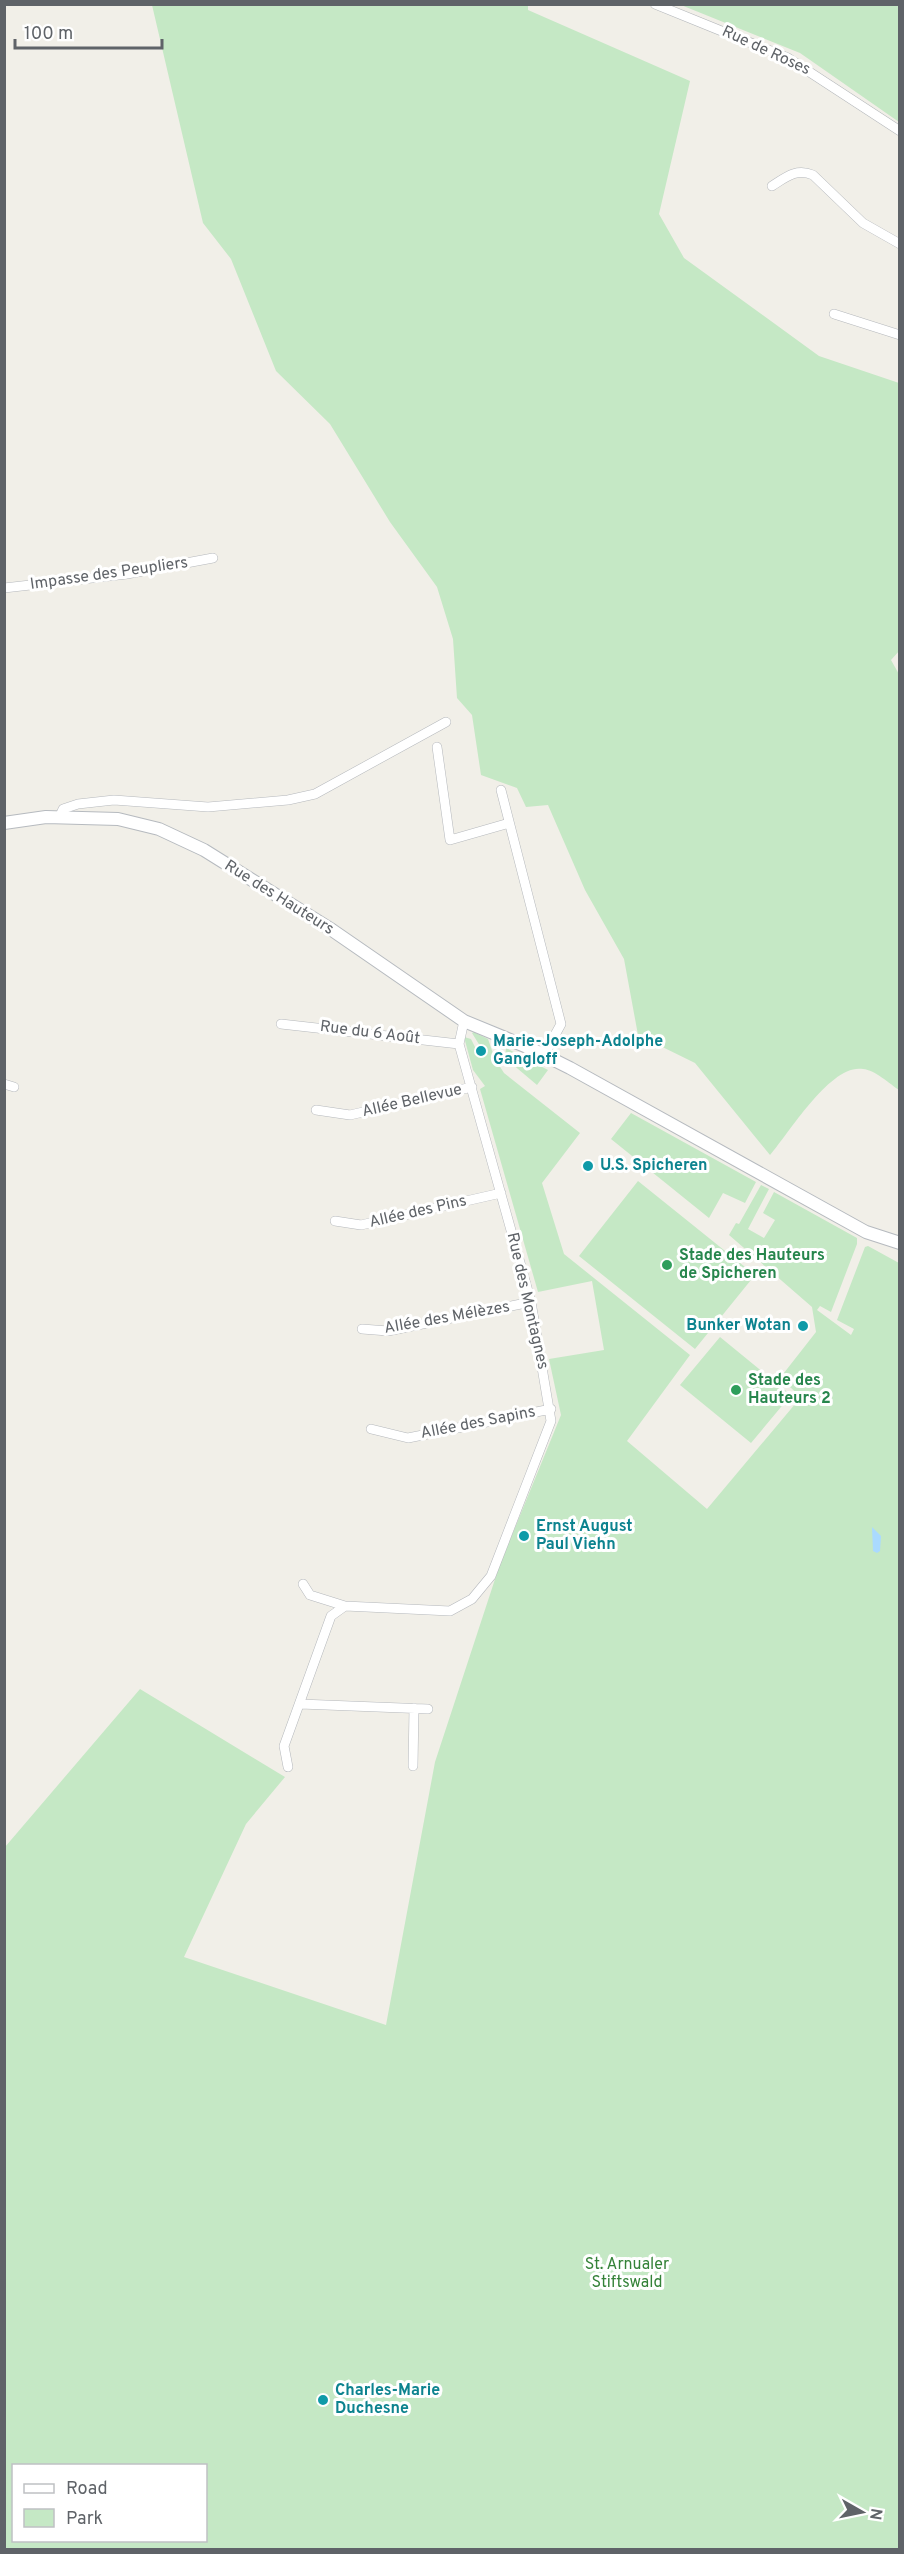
<svg xmlns="http://www.w3.org/2000/svg" width="904" height="2554" font-family="Overpass,sans-serif">
<style>
.green{fill:#c5e8c5;fill-rule:evenodd}
.water{fill:#aadaff}
.lines{fill:none;stroke-linecap:round;stroke-linejoin:round}
.street-casing{stroke:#b5b8bc;stroke-width:10}
.secondary-casing{stroke:#b6babf;stroke-width:14}
.street{stroke:#fff;stroke-width:9}
.secondary{stroke:#fff;stroke-width:12}
.culture-dot{fill:#0f9aa8;stroke:#fff;stroke-width:2}
.leisure-dot{fill:#2e9e5b;stroke:#fff;stroke-width:2}
.labels{text-anchor:middle;dominant-baseline:central;stroke-width:6;stroke-linejoin:round;paint-order:stroke}
.street-label{font-size:16px;fill:#5f6368;stroke:#fff}
.culture-label{font-size:16px;font-weight:bold;fill:#0d838f;stroke:#fff;text-anchor:start}
.leisure-label{font-size:16px;font-weight:bold;fill:#27864d;stroke:#fff;text-anchor:start}
.park-label{font-size:16px;fill:#348238;stroke:#fff}
</style>
<rect width="100%" height="100%" fill="#f1efe8"/>
<path class="green" d="M152,5H528V10L690,81L659,214L684,258L819,356L899,383L900,650L891,660L900,676L899,1090C890,1084 875,1070 863,1069C831,1063 790,1132 770,1155L695,1063L638,1035L624,959L585,890L548,805L526,807L517,788L481,775L472,715L457,698L453,639L437,587L390,522L330,424L276,371L231,259L203,223Z
M681,5H899V122L800,53Z
M474,1032L488,1039L495,1059L504,1073L580,1133L542,1183L564,1254L690,1355L627,1441L707,1509L801,1397L780,1378L816,1332L812,1307L729,1235L736,1223L739,1224L761,1185L769,1189L748,1229L764,1238L775,1220L763,1213L774,1192L857,1238V1244L831,1312L820,1306L817,1310L851,1335L854,1329L837,1320L865,1247L868,1246L899,1263V2549L5,2550V1847L140,1689L285,1777L246,1824L184,1957L386,2025L435,1762L499,1567L561,1415L549,1359L604,1350L592,1281L538,1292L480,1089L485,1086L473,1070L464,1037L471,1039L480,1057L487,1052L482,1045L480,1046L472,1033ZM14,2466H206V2540H14Z
M506,1048L548,1070L537,1085L505,1058Z
M631,1113L756,1182L745,1203L723,1193L709,1218L611,1139Z
M638,1181L755,1275L695,1349L579,1256Z
M720,1337L791,1395L751,1443L680,1385Z"/>
<path class="water" d="M872,1527L881,1536L880,1551L877,1553L873,1551Z"/>
<g class="lines">
<g class="street-casing">
<path id="street" d="M655,4L788,58L900,131
M772,186C786,177 796,168 813,175L863,223L900,244
M834,314L900,335
M4,588L127,574L213,558
M437,747L450,840L509,823
M501,790L561,1024L544,1055
M59,818L63,809L78,804L114,800L208,807L288,800L315,794L446,722
M281,1024L459,1044
M4,1084L14,1087
M316,1110L350,1115L472,1087
M335,1221L361,1225L501,1193
M362,1329L388,1331L531,1302
M371,1429L408,1438L551,1409
M303,1584L310,1595L345,1606
M300,1704L428,1709
M413,1766L414,1708
M288,1767L284,1746L331,1616L345,1606L450,1611L472,1599L491,1576L551,1421L531,1302L459,1044L464,1021"/>
</g>
<g class="secondary-casing">
<path id="secondary" d="M4,823L46,817L118,819L159,829L204,850L332,930L464,1021L532,1049L570,1068L866,1232L900,1243"/>
</g>
<use href="#street" class="street"/>
<use href="#secondary" class="secondary"/>
</g>
<g class="culture-dot">
<circle cx="481" cy="1051" r="6"/>
<circle cx="588" cy="1166" r="6"/>
<circle cx="803" cy="1326" r="6"/>
<circle cx="524" cy="1536" r="6"/>
<circle cx="323" cy="2400" r="6"/>
</g>
<g class="leisure-dot">
<circle cx="667" cy="1265" r="6"/>
<circle cx="736" cy="1390" r="6"/>
</g>
<g class="labels">
<g class="street-label">
<text transform="translate(766 51) rotate(25)">Rue de Roses</text>
<text transform="translate(109 574) rotate(-8)">Impasse des Peupliers</text>
<text transform="translate(279 898) rotate(32)">Rue des Hauteurs</text>
<text transform="translate(370 1033) rotate(7)">Rue du 6 Août</text>
<text transform="translate(412 1101) rotate(-13)">Allée Bellevue</text>
<text transform="translate(418 1212) rotate(-13)">Allée des Pins</text>
<text transform="translate(527 1301) rotate(77)">Rue des Montagnes</text>
<text transform="translate(447 1318) rotate(-10)">Allée des Mélèzes</text>
<text transform="translate(478 1423) rotate(-11)">Allée des Sapins</text>
</g>
<g class="culture-label">
<text x="493" y="1042">Marie-Joseph-Adolphe<tspan x="493" dy="18">Gangloff</tspan></text>
<text x="600" y="1166">U.S. Spicheren</text>
<text x="791" y="1326" text-anchor="end">Bunker Wotan</text>
<text x="536" y="1527">Ernst August<tspan x="536" dy="18">Paul Viehn</tspan></text>
<text x="335" y="2391">Charles-Marie<tspan x="335" dy="18">Duchesne</tspan></text>
</g>
<g class="leisure-label">
<text x="679" y="1256">Stade des Hauteurs<tspan x="679" dy="18">de Spicheren</tspan></text>
<text x="748" y="1381">Stade des<tspan x="748" dy="18">Hauteurs 2</tspan></text>
</g>
<g class="park-label">
<text x="627" y="2265">St. Arnualer<tspan x="627" dy="18">Stiftswald</tspan></text>
</g>
</g>
<rect width="904" height="2554" fill="none" stroke="#5f6368" stroke-width="12"/>
<rect x="12" y="2464" width="195" height="78" fill="#ffffff" stroke="#bfc1c3" stroke-width="1.5"/>
<rect x="24" y="2484" width="30" height="9" fill="#ffffff" stroke="#bfc1c3" stroke-width="1.5"/>
<text x="66" y="2494" font-size="18" fill="#5f6368">Road</text>
<rect x="24" y="2509" width="30" height="18" fill="#c5e8c5" stroke="#bfc1c3" stroke-width="1.5"/>
<text x="66" y="2524" font-size="18" fill="#5f6368">Park</text>
<g transform="translate(862 2512) rotate(99)" stroke="#ffffff" stroke-width="4.5" paint-order="stroke">
<path d="M0-4.5L10 22L0 15L-10 22Z" fill="#5f6368"/>
<text y="-9" font-size="16" font-weight="bold" text-anchor="middle" fill="#5f6368">N</text>
</g>
<path d="M15 39v9h147v-9" fill="none" stroke="#5f6368" stroke-width="3"/>
<text x="24" y="39" font-size="18" fill="#5f6368" stroke="#ffffff" stroke-width="4.5" paint-order="stroke">100 m</text>
</svg>
